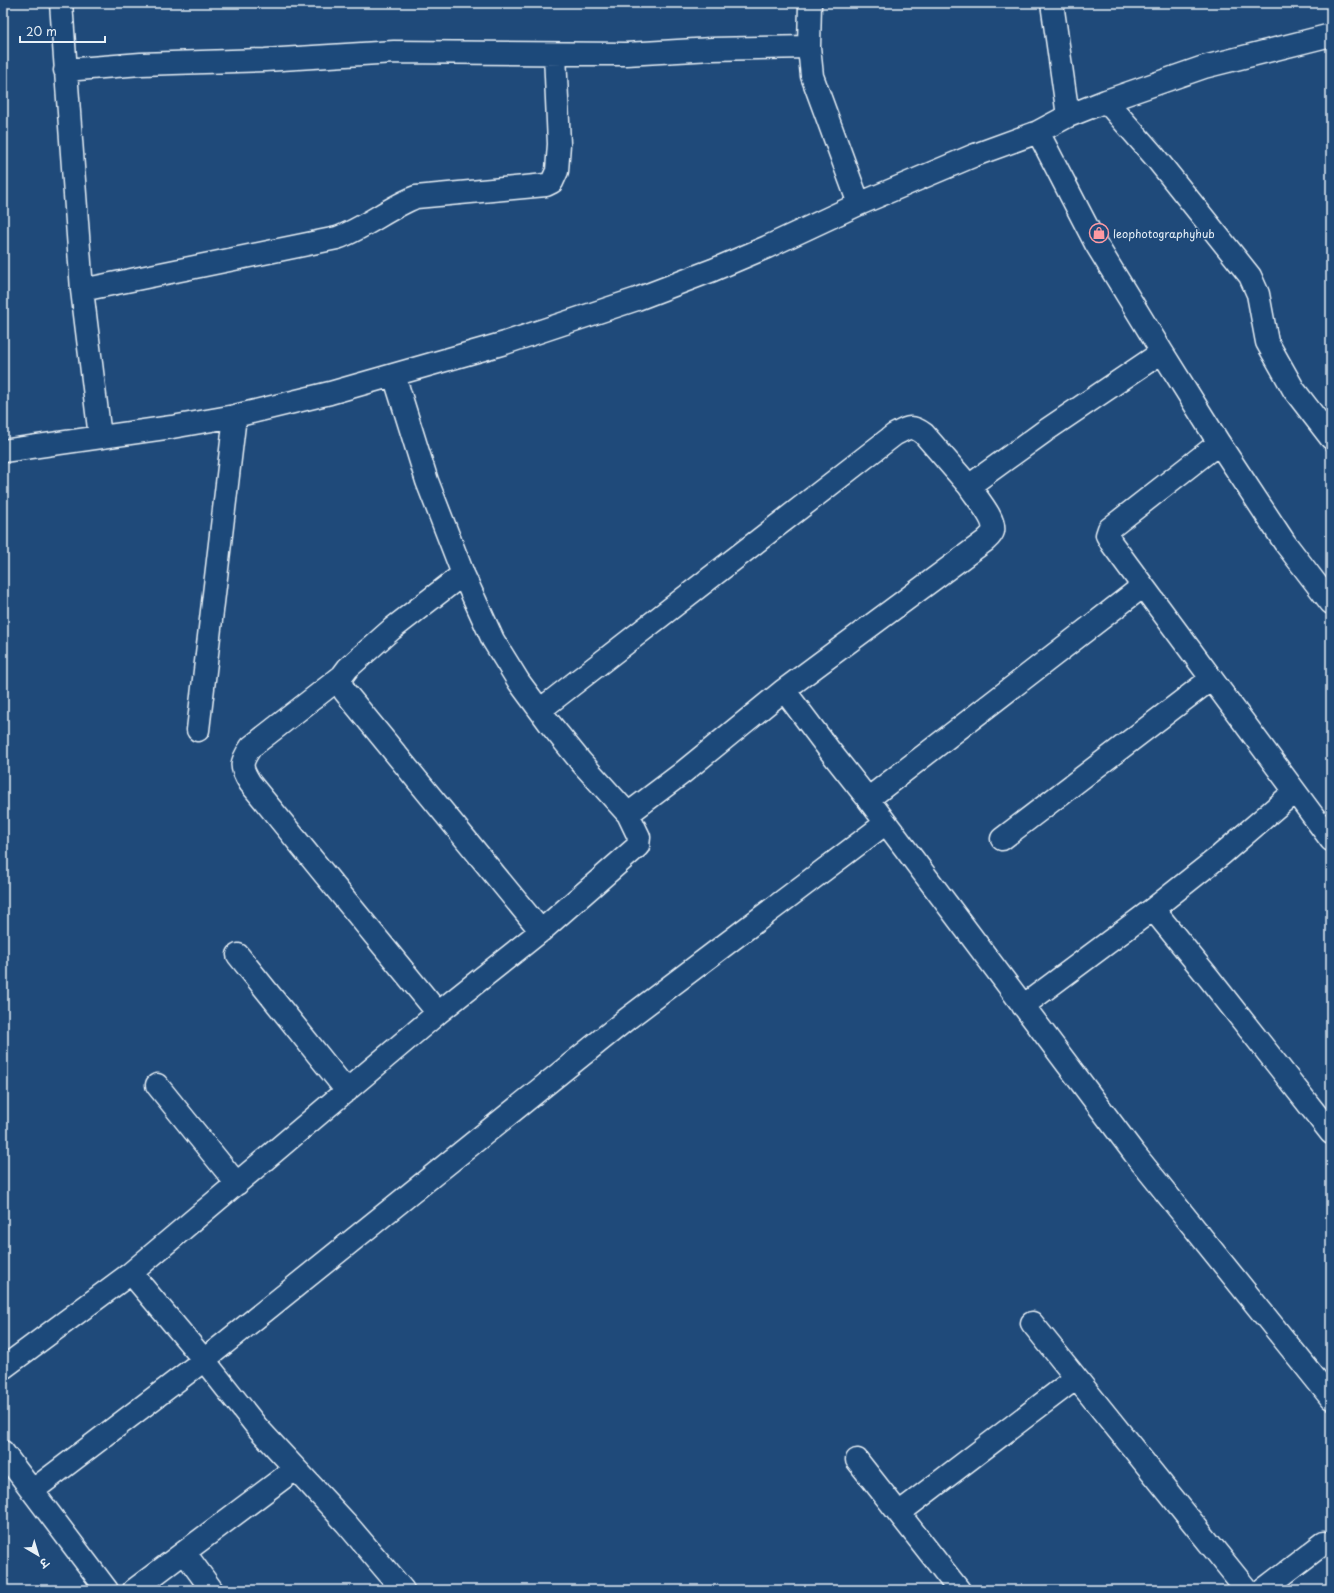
<svg xmlns="http://www.w3.org/2000/svg" width="1334" height="1593" font-family="'Playpen Sans','Playpen Sans Deva',sans-serif">
<style>
.lines{fill:none;stroke-linecap:round;stroke-linejoin:round}
.minor-casing{stroke:#e8f1f8;stroke-width:25}
.minor{stroke:#1f4a7a;stroke-width:22}
.labels{text-anchor:middle;dominant-baseline:central;stroke-width:3;stroke-linejoin:round;paint-order:stroke}
.poi-label{font-size:11px;fill:#e8f1f8;stroke:#1f4a7a;text-anchor:start}
</style>
<rect width="100%" height="100%" fill="#1f4a7a"/>
<filter id="ink" filterUnits="userSpaceOnUse"><feTurbulence type="fractalNoise" baseFrequency=".025" numOctaves="2"/><feDisplacementMap in="SourceGraphic" scale="8" xChannelSelector="R" yChannelSelector="G"/><feConvolveMatrix kernelMatrix="1 2 1 2 8 2 1 2 1" color-interpolation-filters="sRGB"/></filter>
<g filter="url(#ink)">
<g class="lines">
<g class="minor-casing">
<path id="minor" d="M61,3L82,290L100,437
M810,3L809,47L812,76L859,204
M1052,3L1068,116
M65,70L141,64L265,60L394,52L626,54L712,49L809,47
M1106,101L1155,157L1250,276L1258,294L1267,342L1294,390L1331,438
M1038,132L1096,244L1162,352L1219,443L1285,543L1331,603
M82,290L337,238C365,228 388,208 416,197L546,185L552,182L557,171L559,144L555,54
M394,375L427,481L463,574L493,640L519,682L550,724L581,762L628,814L639,837L638,846L541,931L438,1013L131,1273L204,1360L257,1427L346,1523L403,1590
M1219,443L1109,529L1107,535L1112,544L1143,586L1331,840
M3,451L172,427L235,416L330,393L505,343L637,299L713,270L767,247L859,204L975,155L1038,132L1068,116L1106,101L1204,67L1331,35
M463,574L392,629L348,668L342,676L341,684L345,692L541,931
M342,676L251,747C240,763 240,767 250,783L438,1013
M784,690L830,751L868,799L1134,1153L1331,1398
M540,710L894,435C907,428 911,424 924,434L969,486
M198,730L235,416
M868,799L1143,586
M628,814L681,774L784,690L985,541C988,538 992,535 993,531C996,519 975,496 969,486L1045,431L1162,352
M1002,839L1211,679
M1153,909L1209,978L1331,1133
M238,955L347,1091
M1023,1006L1153,909L1221,855L1294,792
M157,1085L237,1184
M1032,1323L1247,1590
M3,1368L131,1273
M3,1452L107,1590
M857,1460L959,1590
M32,1491L204,1360L627,1019L886,823
M899,1513L1076,1378
M185,1553L212,1590
M134,1590L295,1469
M1263,1590L1324,1543"/>
</g>
<use href="#minor" class="minor"/>
</g>
</g>
<defs>
<g id="shop-ring" transform="scale(1)"><circle r="9.5" fill="#1f4a7a" stroke="#ff9aa2" stroke-width="1.5"/><path d="M-5-2.5h2.3a2.7 3.5 0 0 1 5.4 0H5L5.5 6h-11ZM-1.5-2.5h3a1.5 2.3 0 0 0-3 0Z" fill="#ff9aa2"/></g>
</defs>
<g fill-rule="evenodd">
<use href="#shop-ring" x="1099" y="233"/>
</g>
<g class="labels">
<g class="poi-label">
<text x="1113" y="233">leophotographyhub</text>
</g>
</g>
<rect width="1334" height="1593" fill="none" stroke="#1f4a7a" stroke-width="16"/>
<rect x="8" y="8" width="1318" height="1577" fill="none" stroke="#e8f1f8" stroke-width="1.5" filter="url(#ink)"/>
<g transform="translate(38 1555) rotate(142)" stroke="#1f4a7a" stroke-width="3" paint-order="stroke">
<path d="M0-3L7 15L0 10L-7 15Z" fill="#e8f1f8"/>
<text y="-6" font-size="11" font-weight="bold" text-anchor="middle" fill="#e8f1f8">उ</text>
</g>
<path d="M20 36v6h85v-6" fill="none" stroke="#e8f1f8" stroke-width="2"/>
<text x="26" y="36" font-size="12" fill="#e8f1f8" stroke="#1f4a7a" stroke-width="3" paint-order="stroke">20 m</text>
</svg>
